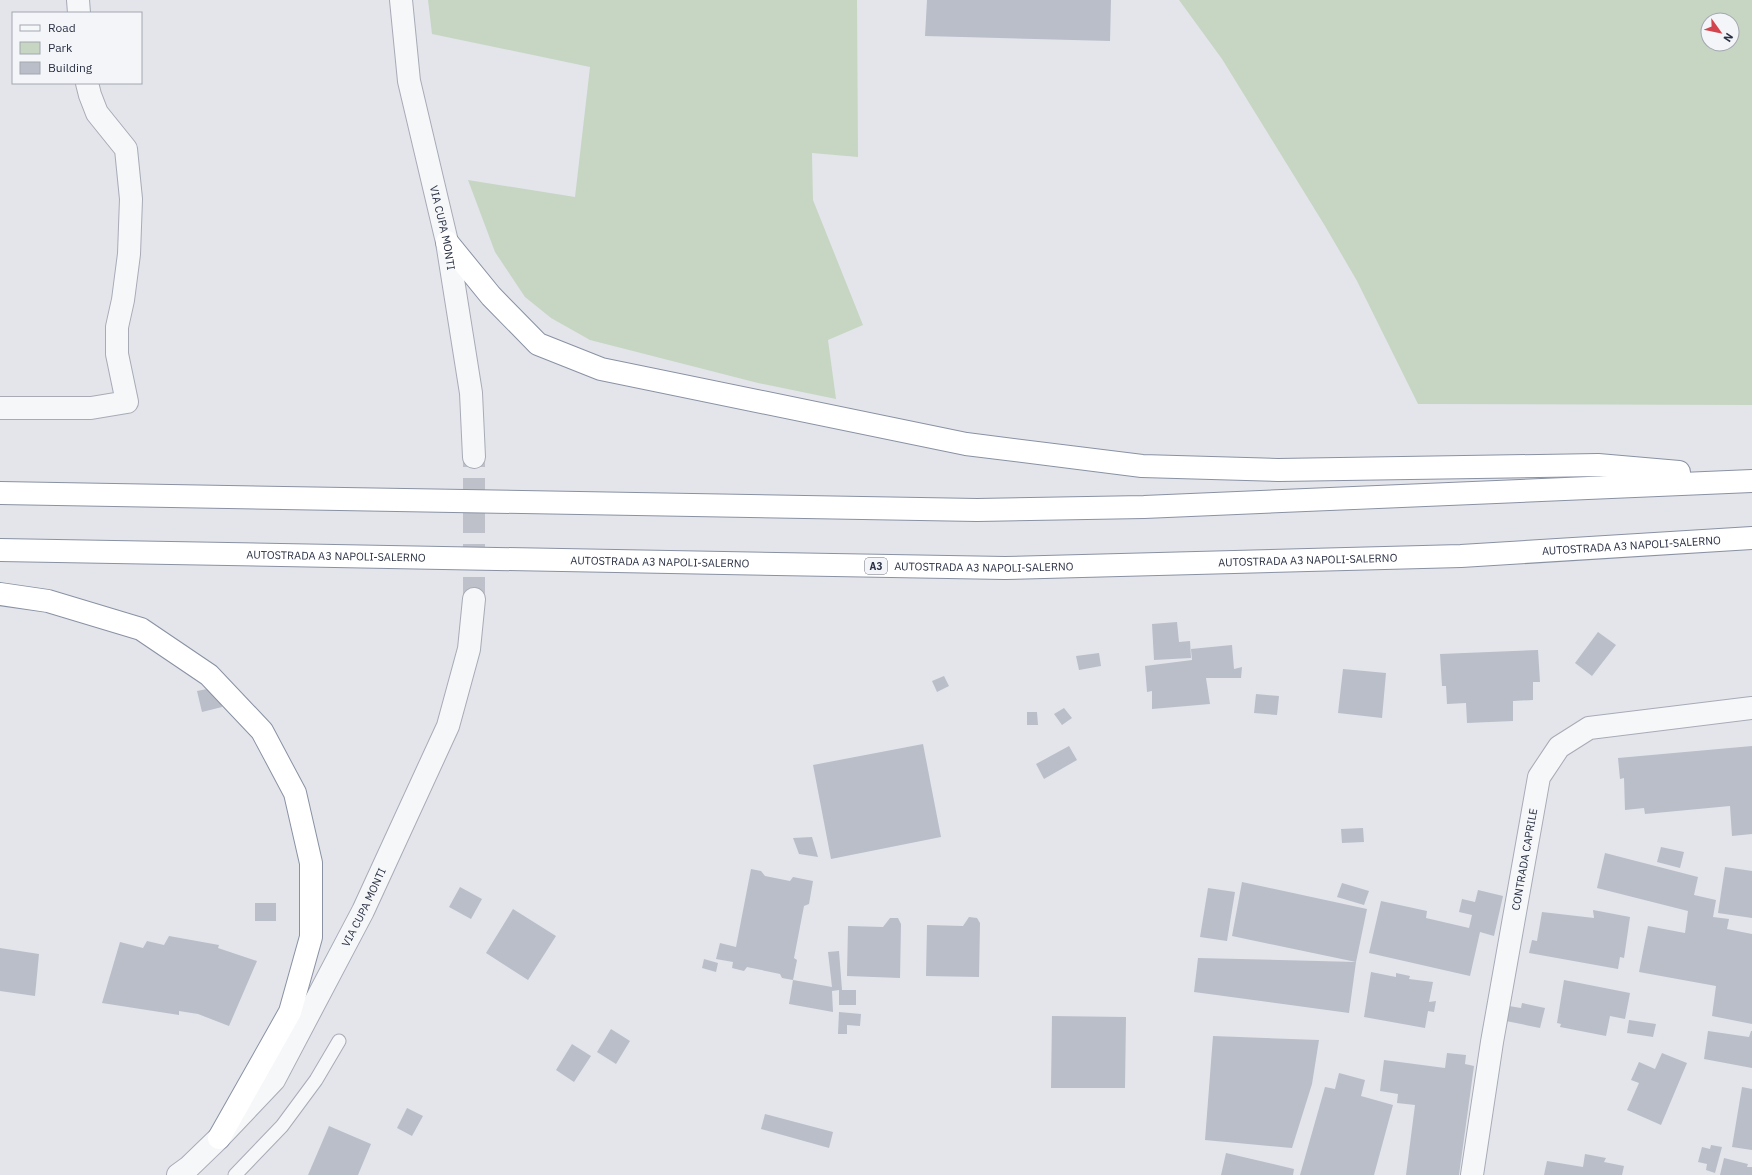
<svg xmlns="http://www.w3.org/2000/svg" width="1752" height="1175" font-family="'IBM Plex Sans',sans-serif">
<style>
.green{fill:#c7d6c3;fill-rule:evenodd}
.building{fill:#babec9}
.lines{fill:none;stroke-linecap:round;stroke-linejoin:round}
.tertiary-tunnel{stroke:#bec1ca;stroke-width:22;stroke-dasharray:22 11;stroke-linecap:butt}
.service-casing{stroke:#a8abb6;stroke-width:15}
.minor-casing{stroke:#a8abb6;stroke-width:24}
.tertiary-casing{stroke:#a8abb6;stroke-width:24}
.motorway-casing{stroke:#8991a3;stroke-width:24}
.service{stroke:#f6f7f9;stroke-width:13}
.minor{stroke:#f6f7f9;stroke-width:22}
.tertiary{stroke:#f6f7f9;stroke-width:22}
.motorway{stroke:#fff;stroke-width:22}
.labels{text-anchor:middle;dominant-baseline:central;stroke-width:3.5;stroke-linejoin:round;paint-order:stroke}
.shield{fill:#f3f5f8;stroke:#666c7a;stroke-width:1}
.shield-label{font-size:10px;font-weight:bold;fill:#2a3144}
.street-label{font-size:11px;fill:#2a3144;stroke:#f3f5f8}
</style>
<rect width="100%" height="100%" fill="#e3e5eb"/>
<path class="green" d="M428,0H857L858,157L812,153L813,200L863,325L828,340L836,399L758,383L590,340L551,318L525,297L495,252L468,180L575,197L590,67L432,34Z
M1179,0H1752V405L1418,404L1357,281L1325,226L1222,59ZM1708,20H1732V44H1708Z"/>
<path class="building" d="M927,0H1111L1110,41L925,36Z
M1177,622L1179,642L1190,641L1191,658L1154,660L1152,624Z
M1598,632L1616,645L1592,676L1575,663Z
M1232,645L1234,669L1242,667L1241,678H1206L1210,704L1152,709V691L1147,692L1145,666L1192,660L1191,649Z
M1538,650L1540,682H1533V700L1513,701V721L1467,723L1466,703L1447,704L1446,686H1442L1440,654Z
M1099,653L1101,666L1079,670L1076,656Z
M1343,669L1386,673L1382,718L1338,713Z
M944,676L949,686L937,692L932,681Z
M217,687L222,707L202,712L197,691Z
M1256,694L1279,696L1277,715L1254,713Z
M1064,708L1072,718L1062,725L1054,714Z
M1027,712H1037L1038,725H1027Z
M923,744L941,837L831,859L813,765Z
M1069,746L1077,760L1044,779L1036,764Z
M1752,746V834L1732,836L1730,806L1645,814L1644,808L1625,810L1624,778L1620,779L1618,758Z
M1363,828L1364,842L1342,843L1341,829Z
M812,837L818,857L799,854L793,838Z
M1661,847L1684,852L1680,868L1657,862Z
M1605,853L1698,877L1694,895L1716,900L1713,917L1729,919L1727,929L1752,934V1024L1712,1016L1716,986L1639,972L1648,926L1685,933L1688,911L1597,888Z
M1725,867L1752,871V918L1718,913Z
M751,869L761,871L765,876L790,881L793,877L813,881L809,904L804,906L794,958L797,960L793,980L782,978L780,974L747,967L744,971L732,968L733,962L716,959L720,943L736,947Z
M1242,882L1367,909L1356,962L1232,936Z
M1342,883L1369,891L1364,905L1337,897Z
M460,887L482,899L471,919L449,907Z
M1208,888L1235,892L1227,941L1200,937Z
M1478,890L1503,896L1494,936L1480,932L1470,976L1369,953L1381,901L1427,911L1426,918L1469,928L1472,915L1459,912L1462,899L1475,902Z
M255,903H276V921H255Z
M513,909L556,936L528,980L486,953Z
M1593,910L1630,917L1624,958L1620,957L1618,969L1529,953L1532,940L1537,941L1542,912L1594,918Z
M969,917L977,918L980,923L979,977L926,976L927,925L963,926Z
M890,918H898L901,924L900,978L847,976L848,926L883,927Z
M169,936L219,945L218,948L257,961L229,1026L198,1014L179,1011V1015L102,1003L120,942L143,948L147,941L164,945Z
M0,948L39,954L35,996L0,991Z
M839,951L842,990H856V1005H839V990L832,991L833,1012L789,1004L793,980L832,987L828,952Z
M1198,958L1356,962L1349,1013L1194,992Z
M704,959L718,963L716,972L702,968Z
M1371,972L1396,977V973L1410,976L1409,979L1433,982L1429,1002L1436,1001L1434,1012L1428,1011L1425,1028L1364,1017Z
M1564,980L1630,993L1625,1019L1610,1016L1606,1036L1560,1027L1561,1024L1557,1023Z
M1522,1003L1545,1008L1540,1028L1506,1021L1509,1006L1521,1008Z
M839,1012L861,1014L860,1026L847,1025V1034H838Z
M1052,1016L1126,1017L1125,1088H1051Z
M1629,1020L1656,1024L1653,1037L1627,1033Z
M611,1029L630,1041L616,1064L597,1052Z
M1708,1031L1749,1037L1751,1031H1752V1068L1704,1059Z
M1213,1036L1319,1040L1312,1084L1292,1148L1205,1140Z
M572,1044L591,1056L574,1082L556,1070Z
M1447,1053L1466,1055L1465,1064L1474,1066L1459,1175H1406L1415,1105L1397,1103L1398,1094L1380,1091L1384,1060L1445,1068Z
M1662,1053L1687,1063L1661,1125L1627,1110L1639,1083L1631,1080L1639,1062L1655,1069Z
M1339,1073L1365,1080L1361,1096L1393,1105L1374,1175H1300L1325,1087L1335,1089Z
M1742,1087L1752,1089V1150L1732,1147Z
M407,1108L423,1116L412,1136L397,1128Z
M765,1114L833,1132L829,1148L761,1129Z
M329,1126L371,1144L358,1175H308Z
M1711,1145L1722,1147L1715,1173L1706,1170L1707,1164L1698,1162L1702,1147L1710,1149Z
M1226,1153L1294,1169L1293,1175H1221Z
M1585,1154L1606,1158L1604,1162L1624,1166L1622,1175H1544L1547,1161L1583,1167Z
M1724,1158L1748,1164L1747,1167H1752V1175H1720Z"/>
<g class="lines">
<path class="tertiary-tunnel" d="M474,599V457"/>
<g class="service-casing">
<path id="service" d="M235,1175L282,1126L316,1080L339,1041"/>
</g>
<g class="minor-casing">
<g id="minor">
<path d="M78,0L79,13"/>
<path d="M0,408H91L127,402L117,354V327L123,300L129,254L131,199L126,149L97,113L90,95L87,83"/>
<path id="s1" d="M1472,1175L1492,1042L1539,777L1559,747L1589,728L1752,708"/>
</g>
</g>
<g class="tertiary-casing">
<g id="tertiary">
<path id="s2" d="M401,0L409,81L447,242L471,393L474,457"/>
<path id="s3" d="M178,1175L189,1167L219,1138L274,1080L363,911L448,726L469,649L474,599"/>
</g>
</g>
<g class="motorway-casing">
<g id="motorway">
<path d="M447,242L491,296L538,344L601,369L966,444L1142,466L1278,470L1598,465L1679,472"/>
<path d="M0,493L977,510L1144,507L1752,481"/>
<path id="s4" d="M0,550L1005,568L1461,556L1752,538"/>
<path d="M0,594L48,601L141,629L209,675L262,731L295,793L311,863V937L290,1012L219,1138"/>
</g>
</g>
<use href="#service" class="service"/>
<use href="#minor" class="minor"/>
<use href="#tertiary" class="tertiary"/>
<use href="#motorway" class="motorway"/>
</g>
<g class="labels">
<rect class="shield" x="865" y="558" width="22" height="16" rx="3"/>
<g class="shield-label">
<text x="876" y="566">A3</text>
</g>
<g class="street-label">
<text stroke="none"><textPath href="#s2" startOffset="232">VIA CUPA MONTI</textPath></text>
<text stroke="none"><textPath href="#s4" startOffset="1632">AUTOSTRADA A3 NAPOLI-SALERNO</textPath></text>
<text stroke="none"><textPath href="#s4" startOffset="336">AUTOSTRADA A3 NAPOLI-SALERNO</textPath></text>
<text stroke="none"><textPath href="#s4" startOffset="1308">AUTOSTRADA A3 NAPOLI-SALERNO</textPath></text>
<text stroke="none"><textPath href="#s4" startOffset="660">AUTOSTRADA A3 NAPOLI-SALERNO</textPath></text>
<text stroke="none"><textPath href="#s4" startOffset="984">AUTOSTRADA A3 NAPOLI-SALERNO</textPath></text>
<text stroke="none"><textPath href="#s1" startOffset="320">CONTRADA CAPRILE</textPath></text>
<text stroke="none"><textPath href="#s3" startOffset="330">VIA CUPA MONTI</textPath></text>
</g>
</g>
<rect x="12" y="12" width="130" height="72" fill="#f3f5f8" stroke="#a3a7b0"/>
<rect x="20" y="25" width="20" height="6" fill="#f6f7f9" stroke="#a3a7b0"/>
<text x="48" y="32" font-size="12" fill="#2a3144">Road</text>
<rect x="20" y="42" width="20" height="12" fill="#c7d6c3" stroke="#a3a7b0"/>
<text x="48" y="52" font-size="12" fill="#2a3144">Park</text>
<rect x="20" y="62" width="20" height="12" fill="#babec9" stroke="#a3a7b0"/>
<text x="48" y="72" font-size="12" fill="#2a3144">Building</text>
<g transform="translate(1720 32) rotate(123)"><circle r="19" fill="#f3f5f8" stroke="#a3a7b0"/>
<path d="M0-3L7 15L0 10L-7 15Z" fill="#d3454e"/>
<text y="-6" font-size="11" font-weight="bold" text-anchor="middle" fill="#2a3144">N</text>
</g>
</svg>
